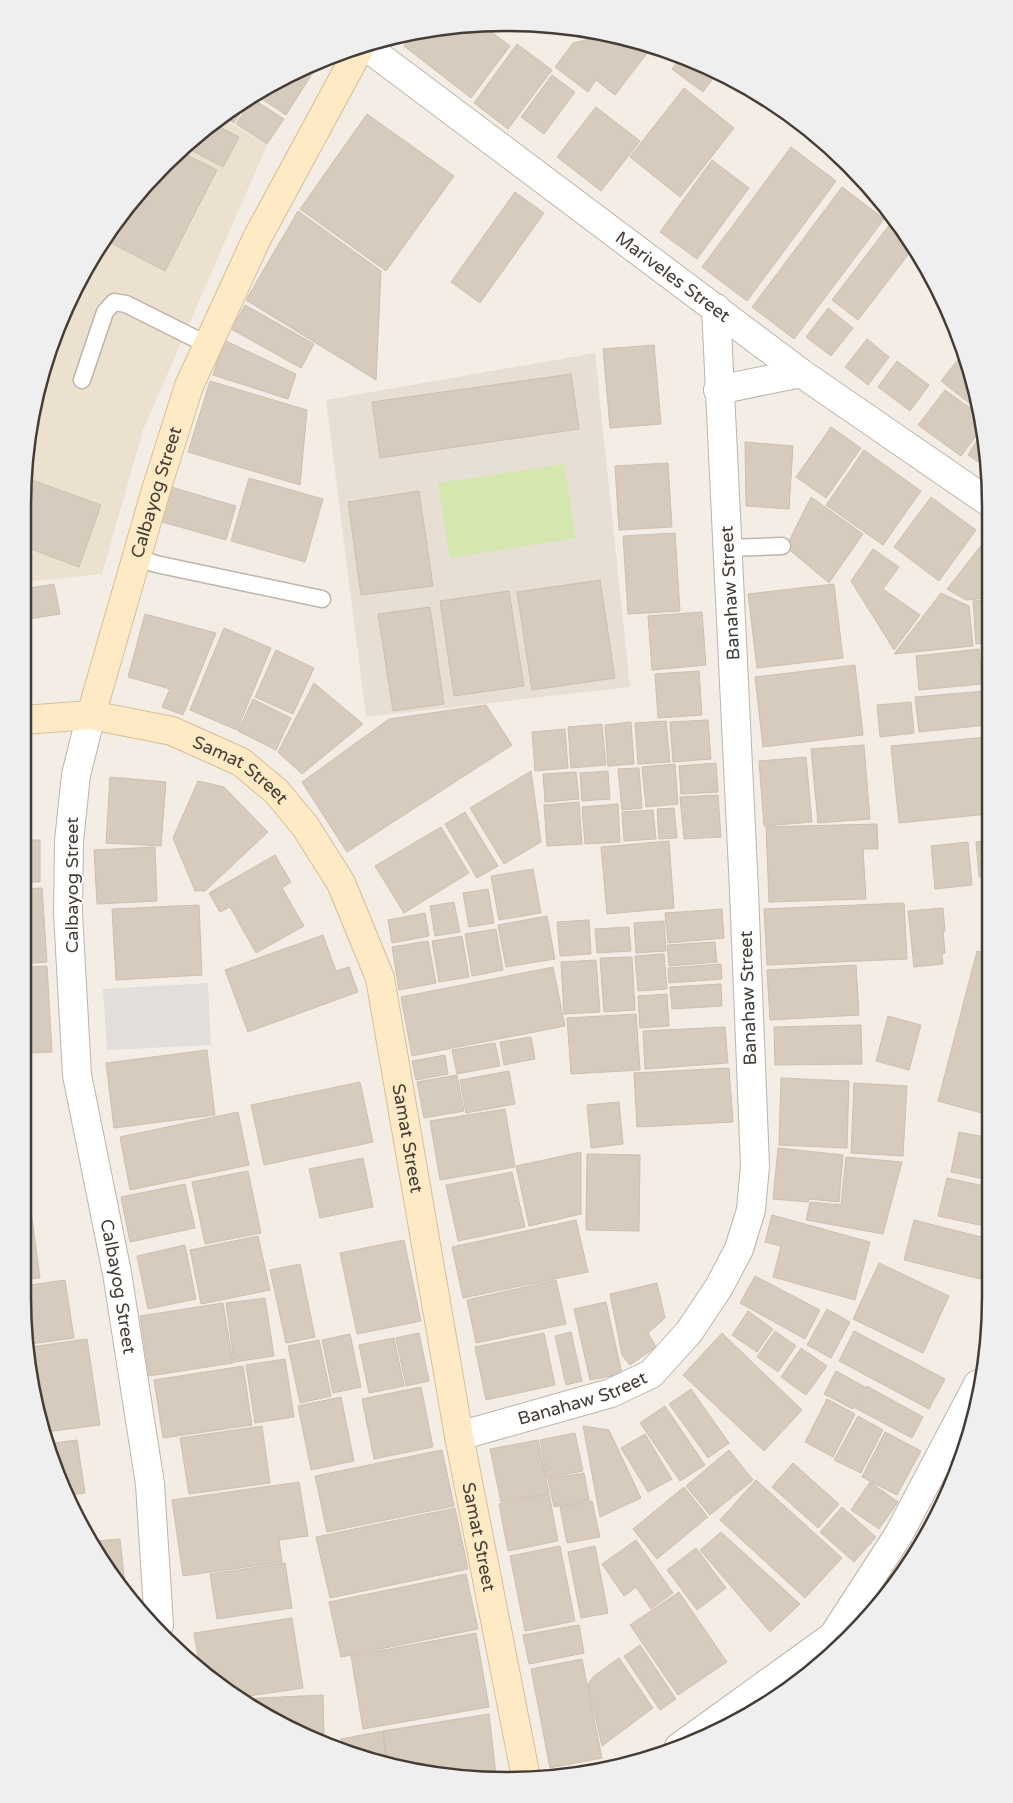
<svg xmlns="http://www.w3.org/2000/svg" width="1013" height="1803" font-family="'Varela Round',sans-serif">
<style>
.residential{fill:#e7dfd4}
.education{fill:#ece1cf}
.green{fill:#d3e7ae}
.parking{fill:#e1dedb}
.building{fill:#d7cbbe;stroke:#cfbfae}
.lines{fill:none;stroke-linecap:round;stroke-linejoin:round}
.lane-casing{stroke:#beb4a8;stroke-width:19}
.street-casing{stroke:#beb4a8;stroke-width:30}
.secondary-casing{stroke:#d6bf98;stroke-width:30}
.lane{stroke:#fff;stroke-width:16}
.street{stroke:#fff;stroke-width:28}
.secondary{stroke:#feeac4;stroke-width:28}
.labels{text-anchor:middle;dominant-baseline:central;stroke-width:4;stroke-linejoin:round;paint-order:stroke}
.street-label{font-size:18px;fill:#453d35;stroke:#fff}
.rim{fill:none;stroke:#453d35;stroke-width:2.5}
</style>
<rect width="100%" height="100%" fill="#f3ede6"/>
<path class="residential" d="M595,353L630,687L366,717L326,400Z"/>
<path class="education" d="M220,117L267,145L143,430L102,574L23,582L24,475L48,351L87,264L143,187Z"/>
<path class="green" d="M564,464L576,538L450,558L438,483Z"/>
<path class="parking" d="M208,983L211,1045L107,1050L103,989Z"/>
<path class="building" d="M475,24H481L510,46L471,98L404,46L414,34Z
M606,35L634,42L648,52L615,95L596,80L588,92L555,67L573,43Z
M642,43L656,47L651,52Z
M517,44L552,70L508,129L474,103Z
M681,57L717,73L703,92L672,69Z
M319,63L286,115L256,95L293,72Z
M552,75L575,92L544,134L521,117Z
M684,88L734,128L680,197L630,157Z
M249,99L234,123L223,116Z
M253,99L284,119L267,144L236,124Z
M596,107L640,141L601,191L557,157Z
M367,114L454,176L386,271L300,209Z
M212,123L239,137L223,167L185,147Z
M791,147L836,181L747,301L702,267Z
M181,152L217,170L165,271L105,240L143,187Z
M712,160L749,188L697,259L660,232Z
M842,187L884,219L794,339L752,307Z
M515,192L544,213L480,303L451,282Z
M886,209L895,220L883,213Z
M298,211L381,271L376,380L246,300Z
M890,224L910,240L914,247L858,320L832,300Z
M245,305L314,344L301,368L231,329Z
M828,308L853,328L831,356L806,337Z
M867,339L889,357L868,385L845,367Z
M224,340L296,374L288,399L213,375Z
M654,345L661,424L610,428L603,349Z
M965,351L979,411L941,381Z
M897,361L929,385L910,411L878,387Z
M571,374L579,429L380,458L372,402Z
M210,381L307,410L300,485L188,452Z
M945,390L980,415L983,427L961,456L918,425Z
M831,427L861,448L826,498L796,477Z
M983,431L986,444V467L968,455Z
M745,442L793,446L789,509L746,506Z
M864,450L921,491L883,545L826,505Z
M668,463L672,527L619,530L615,466Z
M24,477L101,505L79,567L23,546Z
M249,478L323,499L305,562L231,541Z
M171,487L236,506L226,540L162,522Z
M419,491L433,586L361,595L348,502Z
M811,497L863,534L829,583L786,547Z
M931,497L976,530L939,581L894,547Z
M675,533L680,611L628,614L623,536Z
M987,538V598L966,600L947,589Z
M873,549L899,567L883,589L920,615L894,650L851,581Z
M600,580L615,678L532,690L517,592Z
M54,584L60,614L23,620V589Z
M834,584L843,658L757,668L748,594Z
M509,591L524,686L454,696L440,601Z
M941,593L969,606L973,646L894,654Z
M987,600V643L976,644L973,601Z
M430,607L444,704L393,711L378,614Z
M702,612L706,665L652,670L648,616Z
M145,614L216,633L183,715L162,707L170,689L128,677Z
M224,628L271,648L237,730L190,710Z
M985,648H987V674Z
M979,649L982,684L919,690L916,656Z
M276,650L314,668L293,714L255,697Z
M855,665L863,735L763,747L755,677Z
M699,671L702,715L658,718L655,674Z
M314,683L363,724L302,774L278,752Z
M985,691L987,725L919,732L915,697Z
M253,699L291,718L276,750L238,731Z
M911,702L914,733L880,737L877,705Z
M486,705L512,745L347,852L302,782L389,719Z
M708,720L711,759L673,762L670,722Z
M666,721L670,762L638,764L635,723Z
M631,722L634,764L608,766L605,725Z
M602,724L606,765L571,768L568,727Z
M565,729L568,768L535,771L532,732Z
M987,737L988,814L899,823L891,746Z
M864,745L870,819L818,823L811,749Z
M806,757L812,822L764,826L759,761Z
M716,763L718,792L681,794L679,766Z
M675,764L678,804L646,807L642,767Z
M23,766H29L30,828H23Z
M639,768L642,808L622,810L618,769Z
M531,771L541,842L504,864L470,808Z
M608,771L610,799L582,801L580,773Z
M576,772L579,799L545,802L543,774Z
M110,777L166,782L161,846L106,843Z
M198,781L224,787L268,832L205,891H195L173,838Z
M718,795L721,837L684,839L680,797Z
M579,802L582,844L547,846L544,805Z
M618,804L620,842L585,844L582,807Z
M674,808L677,838L659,839L657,809Z
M653,810L656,839L624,841L622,812Z
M465,812L498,866L477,878L445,824Z
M877,824L878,849H863L866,899L769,902L766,827Z
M441,827L469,873L404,913L375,866Z
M23,840H40V882H23Z
M669,841L674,908L607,914L601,847Z
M988,841V876L979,877L976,842Z
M968,842L972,885L935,889L931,846Z
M155,847L157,901L97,904L94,850Z
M275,855L291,882L282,888L304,926L256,953L230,907L220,912L209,893Z
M533,869L541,913L499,920L491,876Z
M42,888L47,962L23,964V889Z
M488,889L494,923L469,927L463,893Z
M454,902L460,932L435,936L430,906Z
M904,903L907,959L767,965L764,909Z
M199,905L202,975L116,980L112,909Z
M943,908L945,931H943L945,953H942L943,964L914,967L908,911Z
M722,909L724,938L668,943L665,913Z
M425,913L429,936L392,943L388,920Z
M547,916L555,959L506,967L498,925Z
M589,920L591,954L560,956L557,922Z
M664,921L666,951L636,953L634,923Z
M629,927L631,951L597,953L595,929Z
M496,929L503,970L472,976L465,934Z
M323,935L336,971L349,967L358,992L248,1032L225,970Z
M462,936L469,977L439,982L432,941Z
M428,941L436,983L399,990L392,947Z
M715,942L717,962L669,966L667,945Z
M977,951L988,954L989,1115L938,1101Z
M664,954L667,989L638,991L635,956Z
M632,957L635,1010L604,1012L600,958Z
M596,960L600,1012L564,1014L561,962Z
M721,964L722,979L669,983L668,968Z
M856,965L859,1015L770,1020L767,970Z
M47,966L52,1052L23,1053V967Z
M553,967L565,1026L412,1056L401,997Z
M721,984L722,1006L672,1009L670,987Z
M667,994L669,1026L640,1028L638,996Z
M636,1014L640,1070L571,1074L567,1018Z
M888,1016L921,1025L909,1070L876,1061Z
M861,1025L862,1064L775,1065L774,1027Z
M725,1027L728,1063L645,1069L643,1031Z
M531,1037L535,1059L504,1065L500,1042Z
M495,1043L500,1066L457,1074L452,1050Z
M207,1050L215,1115L114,1128L106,1063Z
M445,1055L448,1074L416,1080L412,1061Z
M729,1068L733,1122L637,1127L634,1073Z
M509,1071L515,1104L466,1113L460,1080Z
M457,1075L464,1111L424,1118L417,1082Z
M781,1078L849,1081L847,1148L779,1145Z
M360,1082L373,1142L264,1165L251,1105Z
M854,1083L907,1086L903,1156L851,1153Z
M619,1102L623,1144L591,1148L587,1105Z
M505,1109L515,1167L440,1180L430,1121Z
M238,1112L249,1165L130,1190L120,1137Z
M959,1132L989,1138V1180L951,1172Z
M778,1148L843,1155L839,1202L809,1199L808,1202L773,1199Z
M581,1152V1214L529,1226L516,1166Z
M587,1154L640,1155L639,1231L586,1230Z
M846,1157L902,1162L883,1234L806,1220L810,1202L841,1205Z
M363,1158L373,1207L320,1218L309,1169Z
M248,1171L261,1233L205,1244L192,1182Z
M512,1172L525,1227L458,1241L446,1185Z
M947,1178L989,1187V1227L938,1216Z
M185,1184L195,1228L130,1242L121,1197Z
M30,1203L40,1278L23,1280V1204Z
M772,1215L870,1242L855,1300L773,1277L781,1246L765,1242Z
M576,1220L588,1272L463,1298L452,1247Z
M914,1220L989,1239L980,1279L904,1260Z
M258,1236L270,1290L201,1304L190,1250Z
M404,1240L421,1321L357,1334L340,1253Z
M185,1245L196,1299L148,1309L137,1256Z
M879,1263L949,1296L923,1353L853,1319Z
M300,1264L315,1337L286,1343L270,1270Z
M755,1276L820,1310L805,1339L740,1303Z
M65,1280L74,1338L30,1344L23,1286Z
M556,1280L566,1324L476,1343L467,1300Z
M657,1283L665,1318L648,1333L656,1347L630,1365L622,1355L610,1294Z
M265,1298L274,1356L234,1362L226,1303Z
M606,1302L622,1374L590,1380L574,1309Z
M223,1303L233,1363L149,1376L140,1316Z
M827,1309L850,1322L831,1358L807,1345Z
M748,1311L773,1329L757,1352L732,1335Z
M775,1331L796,1346L778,1372L757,1357Z
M854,1331L945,1379L929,1409L839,1361Z
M571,1332L582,1381L566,1385L555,1336Z
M419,1333L429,1381L406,1386L396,1338Z
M544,1333L555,1385L486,1400L475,1347Z
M722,1333L802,1410L764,1451L683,1375Z
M350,1334L361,1387L333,1393L322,1340Z
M394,1338L404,1386L369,1393L359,1345Z
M87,1339L100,1425L45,1432L31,1347Z
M319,1340L331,1396L300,1403L288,1346Z
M801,1348L827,1366L806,1395L781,1377Z
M285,1359L294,1417L255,1423L246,1365Z
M243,1366L252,1425L163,1438L154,1380Z
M836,1371L865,1387L853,1409L824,1394Z
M867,1386L923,1417L912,1438L855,1408Z
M421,1387L433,1447L374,1459L362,1399Z
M691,1389L729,1443L708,1458L669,1404Z
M341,1397L354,1461L311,1470L298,1406Z
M827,1399L855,1414L833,1457L805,1442Z
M665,1406L705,1465L680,1481L640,1423Z
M858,1416L883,1430L861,1473L834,1460Z
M262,1426L270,1483L189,1494L180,1438Z
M583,1426L609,1430L641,1498L600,1517Z
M885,1432L921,1451L897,1495L862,1477Z
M575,1433L583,1471L547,1478L540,1440Z
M645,1434L672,1479L648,1492L621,1448Z
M77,1440L85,1493L71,1495L48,1452L47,1444Z
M538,1440L549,1493L501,1502L490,1449Z
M442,1450L454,1506L327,1532L315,1476Z
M729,1450L753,1480L710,1515L686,1486Z
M793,1463L839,1504L818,1528L772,1487Z
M584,1473L589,1500L554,1507L548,1479Z
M756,1480L842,1558L805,1598L720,1520Z
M299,1482L308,1536L279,1540L282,1562L183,1576L172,1500Z
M870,1482L898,1502L879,1529L851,1510Z
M684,1487L708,1517L657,1559L633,1529Z
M549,1494L558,1541L508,1551L499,1504Z
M592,1501L600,1537L567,1543L560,1507Z
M842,1507L876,1537L854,1562L820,1532Z
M455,1508L468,1569L330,1598L316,1537Z
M721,1532L800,1604L770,1632L700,1550Z
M120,1539L126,1594L96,1541Z
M636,1540L673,1593L651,1609L636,1587L624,1596L602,1564Z
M560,1546L575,1621L525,1631L510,1556Z
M595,1546L608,1613L581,1618L568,1552Z
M696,1548L726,1588L697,1610L667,1570Z
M285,1563L292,1608L217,1619L210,1574Z
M466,1574L478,1629L341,1657L329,1602Z
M679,1592L727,1662L678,1695L630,1625Z
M292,1618L303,1688L236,1698L226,1686H224L199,1662L194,1633Z
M579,1625L584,1653L529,1664L523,1635Z
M476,1633L489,1707L363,1729L351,1656Z
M640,1645L676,1699L660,1710L624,1656Z
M619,1658L653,1708L602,1746L588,1684L594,1676Z
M582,1659L602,1758L550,1768L531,1669Z
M323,1695L324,1738L240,1700V1699Z
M489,1714L496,1775L387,1765L383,1731Z
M383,1731L387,1765L342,1746L341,1739Z"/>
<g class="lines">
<g class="lane-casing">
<path id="lane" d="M82,380L105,312L114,302L126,304L208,345
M728,548L782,546
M136,557L156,564L322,599"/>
</g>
<g class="street-casing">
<g id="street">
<path id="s1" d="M364,45L801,373L987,501"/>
<path d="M718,390L801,373"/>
<path id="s2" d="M91,715L76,775L69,841L68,913L77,1075L117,1273L150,1484L159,1625"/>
<path id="s3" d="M459,1436L611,1393L651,1374L689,1332L719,1287L739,1249L751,1210L755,1166L744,891L716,308"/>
<path d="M679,1747L833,1636L899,1534L978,1384"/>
</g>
</g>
<g class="secondary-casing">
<g id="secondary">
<path id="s4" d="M91,715L156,490L189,386L257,238L361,46"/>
<path id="s5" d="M23,720L91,715L172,731L241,762L276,791L305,826L341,883L380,978L459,1436L526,1778"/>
</g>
</g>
<use href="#lane" class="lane"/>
<use href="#street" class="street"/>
<use href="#secondary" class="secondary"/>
</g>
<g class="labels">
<g class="street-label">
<text stroke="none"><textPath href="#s1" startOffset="386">Mariveles Street</textPath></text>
<text stroke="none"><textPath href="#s4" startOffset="232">Calbayog Street</textPath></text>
<text transform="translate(730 593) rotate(-93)">Banahaw Street</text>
<text stroke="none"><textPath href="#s5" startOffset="230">Samat Street</textPath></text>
<text transform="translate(72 885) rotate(-90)">Calbayog Street</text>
<text transform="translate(748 998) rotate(-92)">Banahaw Street</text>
<text stroke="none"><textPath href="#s5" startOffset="650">Samat Street</textPath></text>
<text stroke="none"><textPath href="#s2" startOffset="578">Calbayog Street</textPath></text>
<text stroke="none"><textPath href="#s3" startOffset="129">Banahaw Street</textPath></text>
<text stroke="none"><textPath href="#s5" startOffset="1055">Samat Street</textPath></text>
</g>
</g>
<path d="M0 0H1013V1803H0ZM506 31H507A475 475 0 0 1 982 506V1297A475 475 0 0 1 507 1772H506A475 475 0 0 1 31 1297V506A475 475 0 0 1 506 31Z" fill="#f0efef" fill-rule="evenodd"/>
<path class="rim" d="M506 31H507A475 475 0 0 1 982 506V1297A475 475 0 0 1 507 1772H506A475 475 0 0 1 31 1297V506A475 475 0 0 1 506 31Z"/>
</svg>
